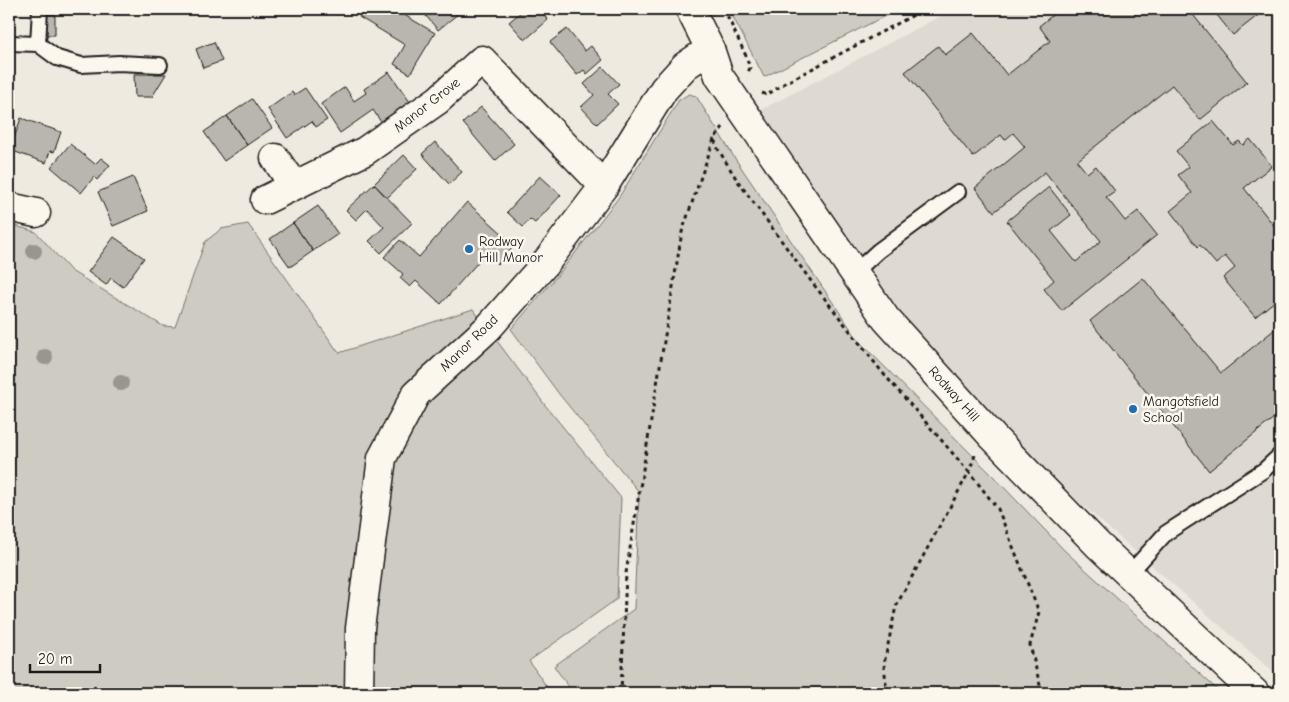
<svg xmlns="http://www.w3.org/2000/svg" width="1289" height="702" font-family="'Comic Neue',sans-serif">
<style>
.built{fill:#dedad1}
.green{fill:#ceccc2;stroke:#75746f}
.building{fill:#b9b6af;stroke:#1c1c1c}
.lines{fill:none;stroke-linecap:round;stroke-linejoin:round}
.lane-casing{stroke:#1c1c1c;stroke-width:18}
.street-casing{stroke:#1c1c1c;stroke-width:31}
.secondary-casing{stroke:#1c1c1c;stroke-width:31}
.path{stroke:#1c1c1c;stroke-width:3;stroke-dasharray:4 4;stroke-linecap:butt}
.lane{stroke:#fbf7ec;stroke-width:14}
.street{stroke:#fbf7ec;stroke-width:28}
.secondary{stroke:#fbf7ec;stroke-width:28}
.tree{fill:#98968f}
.poi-dot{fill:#1f6fb2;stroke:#fbf7ec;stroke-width:2}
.labels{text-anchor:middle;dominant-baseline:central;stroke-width:5;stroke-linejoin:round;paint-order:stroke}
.street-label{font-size:14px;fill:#1c1c1c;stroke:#fbf7ec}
.poi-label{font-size:14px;fill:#1c1c1c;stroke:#fbf7ec;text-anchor:start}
</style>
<rect width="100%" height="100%" fill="#eeeadf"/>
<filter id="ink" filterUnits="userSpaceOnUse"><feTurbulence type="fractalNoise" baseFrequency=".02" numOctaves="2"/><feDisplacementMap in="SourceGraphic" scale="10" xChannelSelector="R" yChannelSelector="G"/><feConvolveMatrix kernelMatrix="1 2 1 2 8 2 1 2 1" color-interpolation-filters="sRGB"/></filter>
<g filter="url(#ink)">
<path class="built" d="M954,9H1280V678L1080,503L890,314L757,112Z"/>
<path class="green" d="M729,9H899L764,77Z
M689,94L696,96L734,157L859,341L994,477L1065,551L1221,693H573L554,666L634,609L639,492L559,394L511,329L557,276L619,197L679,100Z
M9,224L36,232L71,271L163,326L175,327L205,242L221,229L248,224L339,353L473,309L545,405L621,498L617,599L529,661L551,693H9Z"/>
<path class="building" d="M364,9H394L435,33L410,74L394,64L405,45L359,17Z
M420,9H464L438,30Z
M520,9H539L548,20L525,40L509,22L522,11Z
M1060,9H1194L1190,11L1247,82L1200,120L1172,85L1077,161L1087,173L1096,166L1115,191L1106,197L1125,221L1138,211L1157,235L1062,311L1044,289L1054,280L1007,221L1049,187L1071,215L1051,231L1076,262L1101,241L1045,172L994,212L975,188L1025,147L1013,133L1005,140L1001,135L973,157L905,72L938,46L945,55L973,33L1007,75L1050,41L1039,26Z
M1212,9H1266L1233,35Z
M44,14H55V35H44Z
M567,29L585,51L591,46L603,60L587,74L584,70L577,75L550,42Z
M214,42L222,61L203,68L196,49Z
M603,67L619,84L608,94L618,104L597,124L581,107L594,95L584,84Z
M389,72L410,102L381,122L373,110L340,133L321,104L345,87L354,101L366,93L364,89Z
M134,74H166L152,97H135Z
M305,88L327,120L316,127L312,121L287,138L268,109L292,92L294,95Z
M252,99L272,128L247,145L227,116Z
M481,107L514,144L495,161L463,123Z
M227,116L247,145L224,161L204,132Z
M21,118L61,132L54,152L50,151L46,163L10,150Z
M1213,121L1233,145L1239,141L1243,145L1250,139L1272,166L1244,188L1276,228L1280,225V297L1255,317L1223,278L1235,268L1225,256L1216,264L1200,245L1198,247L1170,211L1192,193L1178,175L1189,167L1176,151Z
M435,142L462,172L449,184L422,154Z
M70,144L95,164L101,158L110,165L97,180L94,177L81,193L51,167Z
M404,155L417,169L387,198L374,184Z
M540,176L561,195L535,223L530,219L523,227L507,212Z
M133,177L148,211L113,226L98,192Z
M374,184L412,223L381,253L369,241L384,227L367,209L356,220L346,210Z
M467,202L515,245L498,264L486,253L441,304L416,281L410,287L400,278L403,274L384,257L400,240L419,257Z
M318,206L338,234L313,251L293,223Z
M293,223L313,251L290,267L270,239Z
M114,237L144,258L123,287L111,278L106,285L88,272Z
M1143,278L1221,373L1280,325V413L1209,471L1090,321Z"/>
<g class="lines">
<g class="lane-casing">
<path id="lane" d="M9,43L38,44L40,9
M38,44L57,58L81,65L119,63L160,65
M854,273L878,251L958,192
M1129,574L1166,533L1264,470L1280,455"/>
</g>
<g class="street-casing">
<path id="street" d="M275,158L294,186
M265,200L365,151L438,100L482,60L604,186
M9,207L36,213
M359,693L360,628L382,458L416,394L488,328L544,265L604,186L664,89L685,66L710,49"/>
</g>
<g class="secondary-casing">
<path id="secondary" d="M690,9L710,49L719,76L886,319L993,437L1098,545L1255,693"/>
</g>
<path class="path" d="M724,9L746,56L750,68L748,72
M762,93L767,95L785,83L925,9
M723,127L714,139L718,149L737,180L811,281L882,372L969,472L896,606L884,664L887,693
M975,455L969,472L998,509L1039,612L1030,645L1042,693
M621,693L626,573L682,232L714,139"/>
<use href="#lane" class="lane"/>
<use href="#street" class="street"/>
<use href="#secondary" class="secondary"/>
</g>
<g class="tree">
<circle cx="34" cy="251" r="8"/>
<circle cx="45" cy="357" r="8"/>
<circle cx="121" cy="383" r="8"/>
</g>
</g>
<g class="poi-dot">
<circle cx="469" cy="249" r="5"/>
<circle cx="1133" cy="409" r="5"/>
</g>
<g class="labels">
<g class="street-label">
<text transform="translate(427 105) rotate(-38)">Manor Grove</text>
<text transform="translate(469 343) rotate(-44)">Manor Road</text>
<text transform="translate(954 394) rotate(48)">Rodway Hill</text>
</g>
<g class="poi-label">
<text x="479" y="241">Rodway<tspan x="479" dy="16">Hill Manor</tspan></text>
<text x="1143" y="401">Mangotsfield<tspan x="1143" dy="16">School</tspan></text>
</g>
</g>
<rect width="1289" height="702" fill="none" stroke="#fbf7ec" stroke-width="30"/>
<rect x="15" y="15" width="1259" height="672" fill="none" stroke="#1c1c1c" stroke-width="2" filter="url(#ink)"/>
<path d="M30 664v8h70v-8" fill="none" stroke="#1c1c1c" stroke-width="2.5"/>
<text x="38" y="664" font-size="15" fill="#1c1c1c" stroke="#fbf7ec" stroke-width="4" paint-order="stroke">20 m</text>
</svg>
